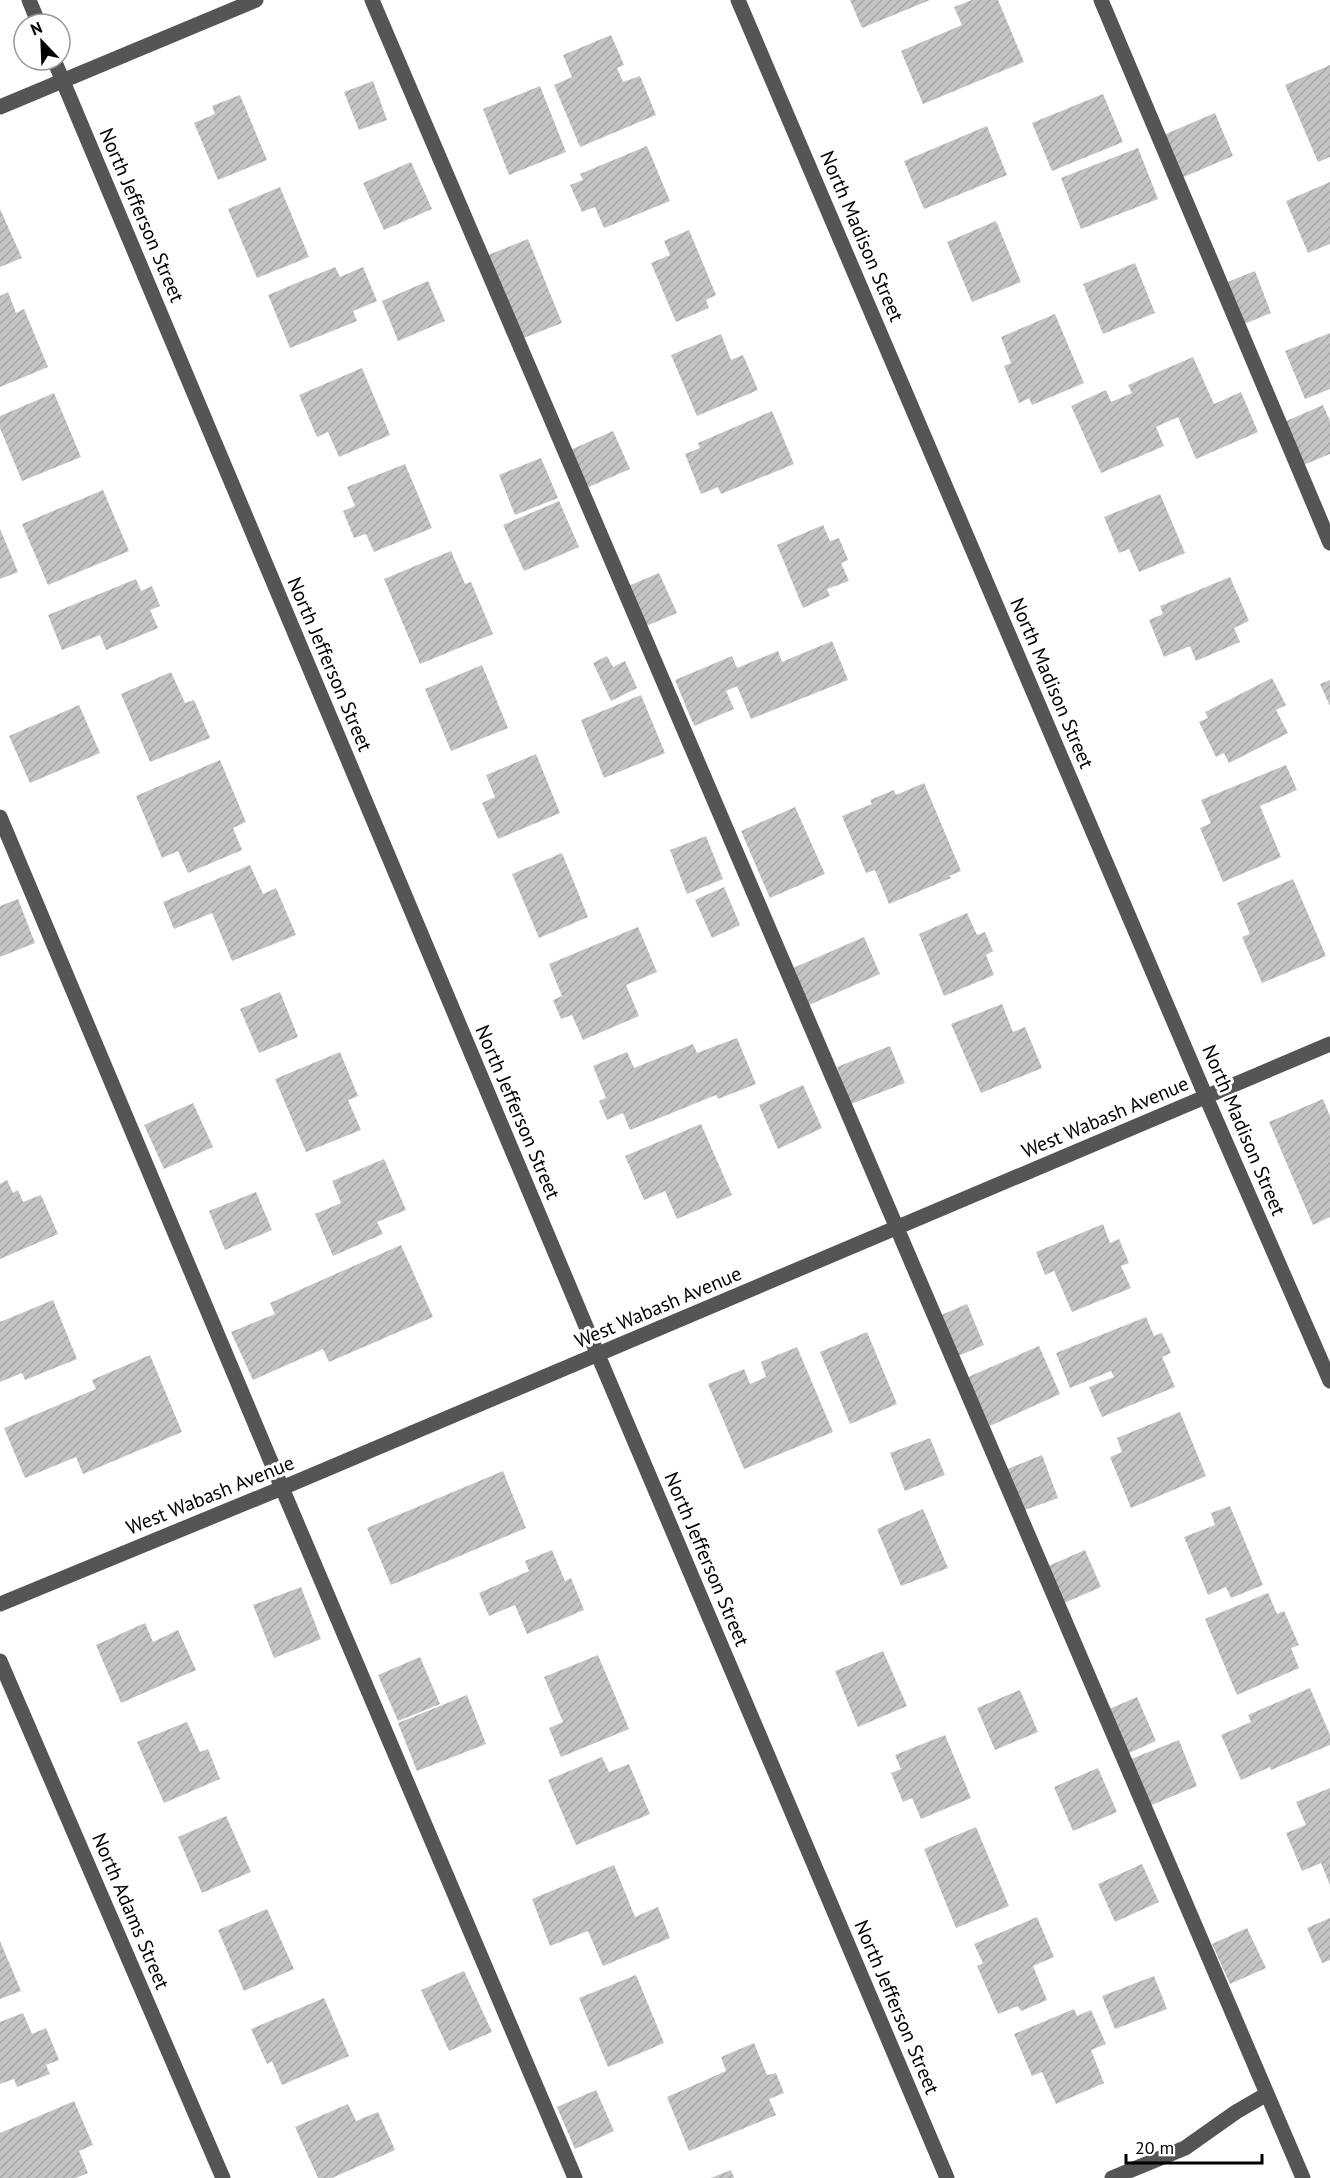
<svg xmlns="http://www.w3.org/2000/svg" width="1330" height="2178" font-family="'PT Sans',sans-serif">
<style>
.building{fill:url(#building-hatch)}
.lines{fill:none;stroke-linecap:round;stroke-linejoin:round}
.minor{stroke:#555;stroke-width:15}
.labels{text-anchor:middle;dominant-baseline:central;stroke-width:6;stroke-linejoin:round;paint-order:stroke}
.street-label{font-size:20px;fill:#000;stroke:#fff}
</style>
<defs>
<pattern id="building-hatch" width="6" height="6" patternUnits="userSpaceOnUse" patternTransform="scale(1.5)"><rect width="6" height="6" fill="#c4c4c4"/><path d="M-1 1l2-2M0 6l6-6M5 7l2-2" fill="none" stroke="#a7a7a7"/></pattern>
</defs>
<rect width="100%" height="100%" fill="#fff"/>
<path class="building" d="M850,0H930L862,28Z
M972,0H998L1024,62L923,104L901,51L962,25L954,7Z
M611,35L624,65L617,68L623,82L640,76L656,115L580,147L554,85L572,77L563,55Z
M1330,65V157L1318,162L1285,85Z
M373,81L387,120L359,130L344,92Z
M540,86L566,152L509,175L483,109Z
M1103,94L1123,142L1052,171L1032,123Z
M240,95L267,160L218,180L194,123L215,114L212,106Z
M1215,113L1233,156L1179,179L1161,136Z
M987,126L1007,175L924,209L904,161Z
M647,146L670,201L604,228L595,207L582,212L570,185L583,180L580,174Z
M1138,148L1158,199L1081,229L1061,178Z
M411,162L432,209L384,230L363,183Z
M1330,182V244L1308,253L1286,201Z
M280,187L309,257L257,278L228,209Z
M0,209L22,258L0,267Z
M996,221L1021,282L972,302L947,242Z
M689,230L716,295L706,300L709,308L676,322L651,263L670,255L664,241Z
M528,239L562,323L521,339L488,255Z
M1135,263L1155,313L1103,334L1083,284Z
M335,267L340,277L363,267L377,301L353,311L357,321L290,348L268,295Z
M1255,271L1271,313L1242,325L1225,283Z
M428,281L445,321L398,341L382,301Z
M8,292L16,313L24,309L48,367L0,387V296Z
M1055,314L1084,383L1032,405L1029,398L1019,403L1004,366L1011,363L1001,337Z
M1330,333V389L1305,399L1285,351Z
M721,334L731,360L743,355L758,390L697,416L671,355Z
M1193,357L1214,404L1241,392L1258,432L1196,459L1178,417L1156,427L1164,446L1101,473L1071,406L1106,390L1111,402L1132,393L1128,385Z
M362,368L390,435L339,457L328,432L317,437L299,395Z
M54,393L81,457L22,481L0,428V416Z
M1323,405L1330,421V454L1301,466L1284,422Z
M772,411L794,464L721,494L718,487L701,494L685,454L700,448L698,443Z
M613,431L630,469L584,489L568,451Z
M541,458L558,498L515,515L499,475Z
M405,464L432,528L374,552L366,534L354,538L343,511L355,506L347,487Z
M103,490L129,551L48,585L22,524Z
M1160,494L1185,553L1139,572L1129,549L1119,553L1104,517Z
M559,501L579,547L524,571L503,525Z
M823,525L830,541L839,538L848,560L841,563L849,581L827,589L830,596L803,608L777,545Z
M0,529L18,572L0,579Z
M451,551L465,584L471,582L493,634L420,664L384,579Z
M659,573L677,613L644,627L626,587Z
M1230,577L1249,621L1234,628L1240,642L1196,661L1190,646L1164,657L1149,620L1163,614L1160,606Z
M136,579L141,591L152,586L160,606L150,610L158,628L106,650L100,635L62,650L48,615Z
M832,641L848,680L751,719L737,686L726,691L734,709L694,726L675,680L732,656L737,668L778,651L782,662Z
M607,656L613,667L625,661L637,688L611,701L593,663Z
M482,665L508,728L451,751L425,689Z
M171,672L185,703L194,700L210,738L150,762L121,694Z
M1272,678L1286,705L1276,710L1288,733L1229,763L1224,753L1216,757L1199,722L1208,718L1205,712Z
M1330,680V706L1320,684Z
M641,695L665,753L604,778L581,720Z
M79,705L100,753L30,783L9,736Z
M536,754L560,813L498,839L482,803L495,797L486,775Z
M220,760L246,822L233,828L242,850L188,873L178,851L162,858L136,796Z
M1286,765L1297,790L1260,806L1281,857L1223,882L1200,828L1211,823L1201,800Z
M924,783L961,871L949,876L951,878L889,904L875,870L866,873L842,816L872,804L870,800L894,790L896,795Z
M795,807L825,874L770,898L741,831Z
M706,836L723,879L687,894L670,850Z
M562,853L588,917L539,938L512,874Z
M250,865L263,894L276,888L296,935L232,961L212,913L174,929L163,902Z
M1293,879L1326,956L1262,983L1242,937L1250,934L1237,903Z
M724,887L740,925L712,938L695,900Z
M18,899L35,943L0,957V906Z
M967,913L977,935L985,932L993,951L986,955L994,975L944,996L919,934Z
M638,927L657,972L626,985L639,1016L583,1040L572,1015L561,1019L553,1000L562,996L549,964Z
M864,937L880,974L809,1005L793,968Z
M280,992L298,1037L259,1053L240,1009Z
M1002,1004L1013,1032L1025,1027L1042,1068L981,1093L951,1024Z
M737,1038L756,1084L718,1099L716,1095L630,1130L623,1113L607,1120L599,1101L606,1098L593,1066L627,1052L634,1068L693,1044L697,1053Z
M890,1046L905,1083L851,1104L837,1067Z
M340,1052L358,1096L348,1100L361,1130L306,1152L275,1079Z
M803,1085L822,1128L778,1149L759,1105Z
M1323,1099L1330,1116V1217L1313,1225L1269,1122Z
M193,1103L213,1147L164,1169L144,1125Z
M701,1124L732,1195L677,1219L665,1191L644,1200L625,1156Z
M384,1159L406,1210L377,1222L383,1234L333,1256L315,1214L341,1203L332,1181Z
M7,1180L13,1193L18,1190L23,1202L41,1195L58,1234L0,1259V1184Z
M256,1192L272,1230L225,1250L209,1211Z
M1103,1224L1110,1243L1119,1239L1129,1263L1121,1266L1131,1288L1072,1312L1054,1271L1045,1275L1036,1252Z
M401,1245L433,1317L329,1362L323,1349L253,1380L231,1332L275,1314L270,1303Z
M53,1300L77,1359L25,1380L22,1373L0,1382V1322Z
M967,1304L984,1345L956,1357L939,1316Z
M1146,1317L1154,1336L1162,1333L1171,1353L1162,1357L1175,1387L1102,1417L1089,1387L1114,1377L1111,1371L1070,1388L1056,1353Z
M867,1332L897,1404L850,1424L820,1352Z
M1039,1346L1060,1394L990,1426L968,1377Z
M797,1347L833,1432L744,1469L708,1384L744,1369L750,1384L766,1377L761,1362Z
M150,1355L182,1432L83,1474L76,1457L25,1478L4,1428L96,1389L92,1380Z
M1180,1412L1206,1476L1131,1508L1110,1457L1122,1452L1117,1438Z
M930,1438L945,1475L905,1491L890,1453Z
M1042,1455L1058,1498L1022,1511L1007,1469Z
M503,1471L526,1528L391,1585L367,1528Z
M1230,1506L1263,1585L1231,1598L1226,1587L1208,1595L1184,1537L1215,1525L1211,1513Z
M923,1509L948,1568L901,1586L877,1529Z
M552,1550L565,1581L571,1578L584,1610L527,1634L515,1605L489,1616L479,1593L529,1571L525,1561Z
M1085,1550L1101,1587L1062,1604L1046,1567Z
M301,1587L321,1639L274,1658L253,1605Z
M1268,1593L1277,1614L1284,1611L1299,1645L1291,1648L1299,1668L1237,1695L1205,1619Z
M145,1623L153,1642L178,1630L196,1670L121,1703L96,1645Z
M883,1651L907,1706L858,1727L835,1671Z
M598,1655L629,1729L561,1757L549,1728L563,1722L544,1677Z
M420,1657L440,1704L398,1721L378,1675Z
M1310,1688L1330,1735V1745L1271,1770L1270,1767L1241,1780L1221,1735L1251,1722L1248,1715Z
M1020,1690L1038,1732L995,1750L977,1708Z
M467,1695L486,1744L417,1771L398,1723Z
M1137,1697L1156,1741L1129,1753L1109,1709Z
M187,1722L200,1752L208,1749L220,1779L164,1803L137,1742Z
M945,1735L971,1798L921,1819L912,1798L903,1802L891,1773L901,1769L895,1755Z
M1179,1740L1197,1786L1149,1806L1131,1759Z
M602,1757L609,1772L629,1764L650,1814L576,1845L548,1780Z
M1098,1768L1117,1812L1073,1831L1054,1787Z
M1330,1788V1885L1321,1863L1302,1871L1286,1833L1306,1825L1296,1802Z
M226,1816L251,1872L202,1893L178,1837Z
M976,1827L1009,1906L956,1928L924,1849Z
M1142,1864L1159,1902L1115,1922L1098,1884Z
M614,1865L635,1917L658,1907L670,1938L603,1966L588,1931L550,1946L532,1899Z
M267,1909L294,1969L244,1991L218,1930Z
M1037,1917L1054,1957L1033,1966L1047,2000L1021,2011L1018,2006L998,2014L977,1966L983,1963L974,1944Z
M1330,1918V1960L1322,1963L1307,1928Z
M1247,1928L1266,1968L1230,1984L1212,1944Z
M0,1941L21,1991L0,1999Z
M464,1971L492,2032L449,2051L421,1990Z
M636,1975L664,2043L608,2067L579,1998Z
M1154,1976L1167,2009L1115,2029L1102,1996Z
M324,1998L349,2056L282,2085L272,2061L267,2064L251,2029Z
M1074,2009L1077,2016L1091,2010L1106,2044L1091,2050L1104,2083L1056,2104L1042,2072L1032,2076L1014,2034Z
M23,2013L32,2034L46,2028L59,2060L46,2065L50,2074L17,2087L14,2079L0,2084V2022Z
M754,2043L767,2075L776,2073L784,2093L769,2099L776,2115L689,2151L667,2097L726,2071L721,2057Z
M596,2090L614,2131L575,2149L557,2107Z
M74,2101L93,2145L79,2151L88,2173L76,2178H0V2133Z
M348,2104L356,2121L378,2112L395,2150L332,2178H318L295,2127Z
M731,2170L734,2178H711Z"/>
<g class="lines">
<path class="minor" d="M29,0L39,24
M372,0L1303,2178
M738,0L1206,1097L1330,1381
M1101,0L1330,543
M54,60L598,1355L947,2178
M0,107L256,0
M0,817L282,1488L575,2178
M0,1604L282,1488L1330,1044
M0,1661L223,2178
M1112,2178L1185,2148L1236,2112L1267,2094"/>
</g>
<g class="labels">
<g class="street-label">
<text transform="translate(142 215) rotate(67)">North Jefferson Street</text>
<text transform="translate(862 236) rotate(67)">North Madison Street</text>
<text transform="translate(330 664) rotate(67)">North Jefferson Street</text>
<text transform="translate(1052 683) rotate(67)">North Madison Street</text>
<text transform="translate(518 1112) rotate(67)">North Jefferson Street</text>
<text transform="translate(1105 1117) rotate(-23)">West Wabash Avenue</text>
<text transform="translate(1244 1130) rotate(67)">North Madison Street</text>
<text transform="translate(658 1307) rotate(-23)">West Wabash Avenue</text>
<text transform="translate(210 1495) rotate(-22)">West Wabash Avenue</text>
<text transform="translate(707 1559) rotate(67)">North Jefferson Street</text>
<text transform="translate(131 1911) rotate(67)">North Adams Street</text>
<text transform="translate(897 2007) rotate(67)">North Jefferson Street</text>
</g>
</g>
<g transform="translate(42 42) rotate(337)"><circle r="28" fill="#ffffff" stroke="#999999" stroke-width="1.5"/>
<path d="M0-4.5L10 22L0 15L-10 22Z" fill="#000000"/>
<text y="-9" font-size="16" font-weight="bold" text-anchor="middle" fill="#000000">N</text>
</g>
<path d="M1126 2154v9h136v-9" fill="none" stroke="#000000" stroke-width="3"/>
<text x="1135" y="2154" font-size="18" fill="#000000" stroke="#ffffff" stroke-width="4.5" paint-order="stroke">20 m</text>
</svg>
